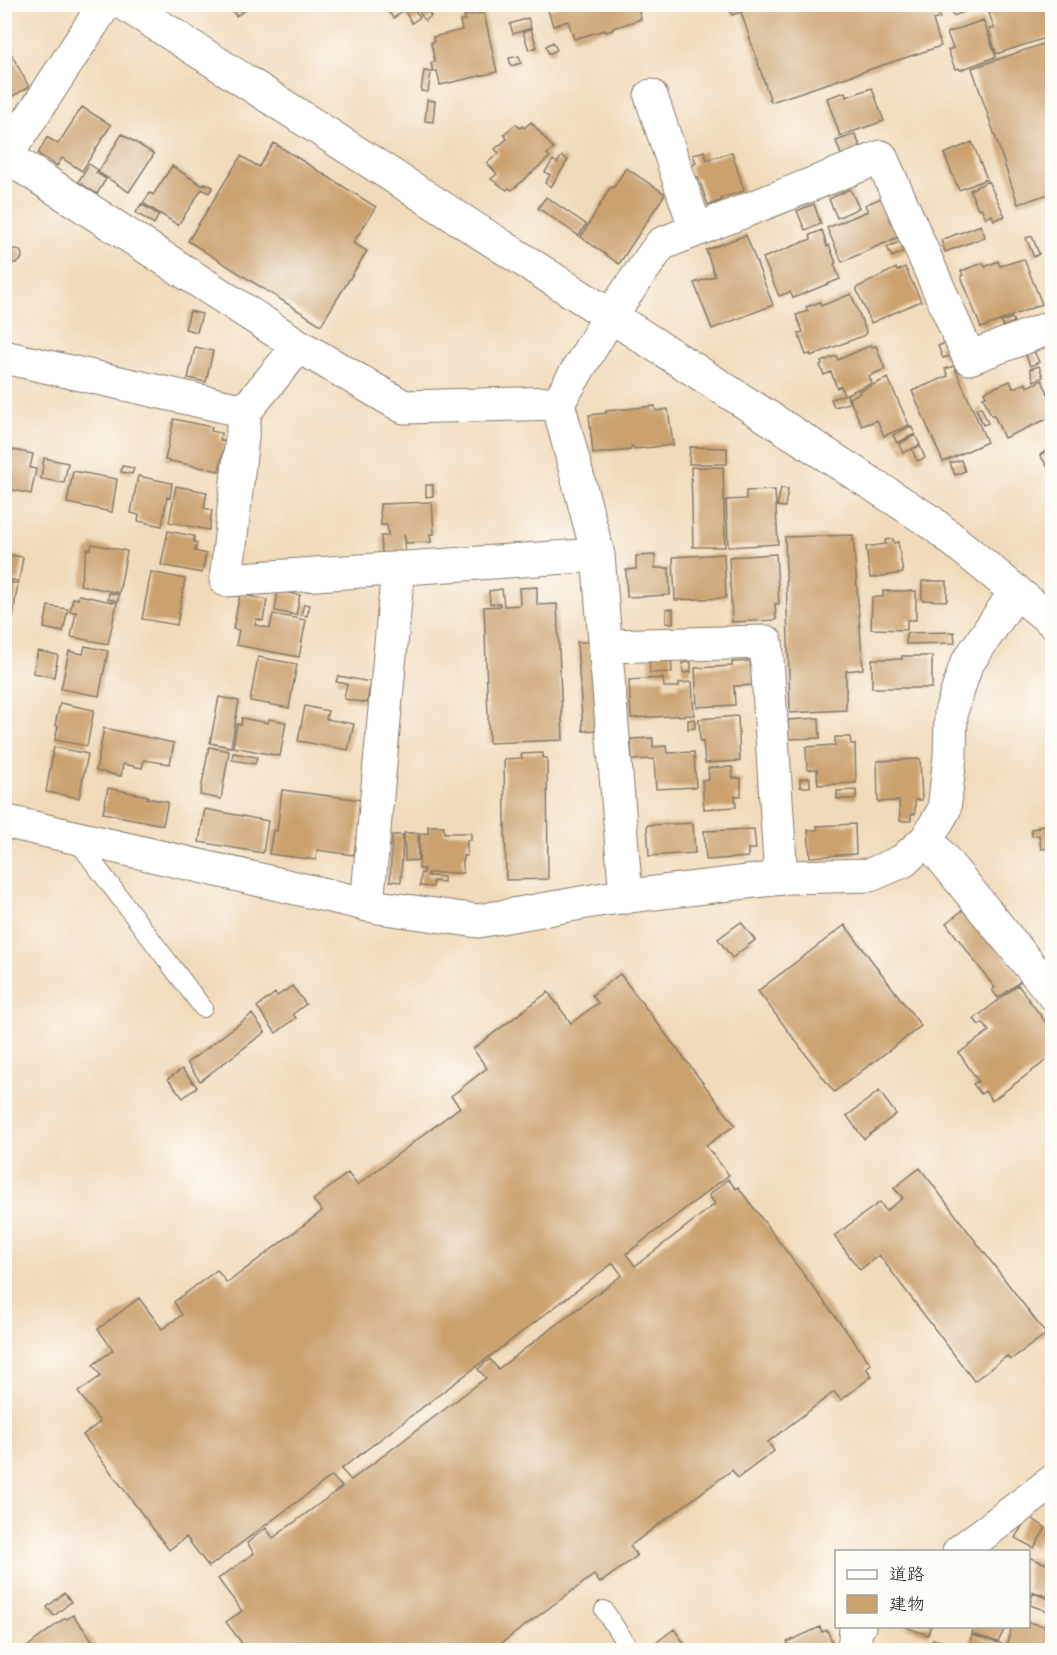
<svg xmlns="http://www.w3.org/2000/svg" width="1057" height="1655" font-family="Itim,'Klee One',sans-serif">
<style>
.building{fill:#cba16e;fill-rule:evenodd}
.lines{fill:none;stroke-linecap:round;stroke-linejoin:round}
.lane-casing{stroke:#867b6b;stroke-width:20}
.street-casing{stroke:#867b6b;stroke-width:35}
.secondary-casing{stroke:#867b6b;stroke-width:35}
.lane{stroke:#fff;stroke-width:18}
.street{stroke:#fff;stroke-width:33}
.secondary{stroke:#fff;stroke-width:33}
</style>
<rect width="100%" height="100%" fill="#fdfcf7"/>
<filter id="ink" filterUnits="userSpaceOnUse"><feTurbulence type="fractalNoise" baseFrequency=".0167" numOctaves="2"/><feDisplacementMap in="SourceGraphic" scale="12" xChannelSelector="R" yChannelSelector="G"/><feConvolveMatrix kernelMatrix="1 2 1 2 8 2 1 2 1" color-interpolation-filters="sRGB"/></filter>
<filter id="wash" filterUnits="userSpaceOnUse"><feTurbulence type="fractalNoise" baseFrequency=".008" numOctaves="4" result="noise"/><feDisplacementMap in="SourceGraphic" scale="24" xChannelSelector="R" yChannelSelector="G"/><feGaussianBlur stdDeviation="1.35" result="paint"/><feColorMatrix in="noise" values="0 0 0 0 0 0 0 0 0 0 0 0 0 0 0 0 0 1.4 0 .05"/><feComposite in="paint" operator="in"/></filter>
<g filter="url(#wash)">
<rect width="100%" height="100%" fill="#f1daba"/>
<g id="blocks">
<path class="building" d="M227,4H255L236,16Z
M394,4H404L407,7L394,18L387,11Z
M414,4H422L431,16L425,21Z
M564,4H637L641,19L613,28V30L606,32L605,30L574,39L568,21L553,26L548,10Z
M728,4H935L940,18L933,20L941,46L771,102L741,12L732,15Z
M958,4H971L973,9L953,16L950,8Z
M1052,4V36L996,54L989,29L994,28L989,13L1014,4Z
M412,7L420,17L412,23L405,12Z
M484,13L497,72L440,85L437,71L433,72L431,63L435,62L431,43L434,42L433,37L462,30L460,21L465,20L464,16Z
M528,18L531,28L513,34L510,24Z
M983,20L996,57L960,70L959,68L955,69L948,50L953,48L947,33Z
M531,29L537,47L529,50L523,32Z
M1052,41V193L1018,204L972,68Z
M553,42L557,50L549,54L546,46Z
M8,48L29,87L4,101V49Z
M519,56L521,63L511,66L509,58Z
M424,71L431,72L428,92L421,91Z
M872,88L884,121L840,136L827,98L845,92L846,97Z
M427,100L435,101L433,122L425,121Z
M82,107L111,125L82,171L62,158L57,166L38,154L47,137L58,144Z
M531,122L554,149L547,154L550,157L512,190L509,188L507,190L491,179L497,174L487,163L499,153L495,149L507,139L504,134L516,124L520,128L522,126L524,128Z
M122,134L154,154L129,192L98,172Z
M855,134L863,153L843,160L836,141Z
M972,142L987,179L959,190L944,154Z
M274,143L376,207L353,243L367,251L321,325L188,241L241,156L259,167Z
M704,151L707,160L732,152L744,191L721,198V201L708,205L698,177L694,178L690,167L696,163L693,155Z
M562,156L568,160L551,187L545,183L550,175L545,172L553,160L557,163Z
M89,164L98,170L96,173L106,179L97,194L78,182Z
M172,166L203,186L205,183L213,187L209,193L202,189L178,225L143,203L150,193L153,195Z
M626,168L665,194L619,264L581,237L610,188L614,187Z
M988,181L1005,216L994,220L992,215L986,218L981,208L978,209L970,190Z
M850,189L859,208L837,218L829,199Z
M888,195L905,234L842,262L827,228L868,211L865,205Z
M546,197L586,224L579,236L538,208Z
M141,204L159,215L154,224L136,213Z
M814,204L821,224L805,230L797,211Z
M981,225L985,237L945,252L941,240Z
M822,230L827,247L829,245L836,263L834,264L840,279L793,298L790,292L779,296L763,258L811,239L810,235Z
M746,235L773,305L712,329L694,283L715,276L706,250Z
M1032,236L1039,254L1034,257L1026,238Z
M905,240L909,249L892,257L887,247Z
M8 256a7 7 0 1 1 14 0a7 7 0 1 1-14 0Z
M1024,259L1042,304L981,328L961,276L963,275L961,271L983,263L985,267L998,261L1000,266Z
M905,267L921,301L871,323L856,288L896,268L897,271Z
M851,294L866,331L865,335L811,356V354L806,355L798,333L803,332L796,315L808,311L806,307L820,302L821,306Z
M190,311L202,314L197,332L185,329Z
M1012,318L1014,322L1004,327L1001,322Z
M945,343L950,356L943,358L938,346Z
M871,345L872,347L876,346L885,369L869,376L872,383L844,395L841,386L837,388L831,372L824,375L820,365L822,364L821,362L836,356L838,360Z
M195,347L213,351L206,382L188,378Z
M1034,351L1039,362L1030,366L1026,355Z
M954,366L987,442L943,462L912,391L948,376L945,369Z
M1039,366L1043,377L1034,381L1030,369Z
M888,378L909,425L884,436L877,420L862,426L849,398L860,393L859,391Z
M1042,380L1052,403V417L1004,438L994,415H991L983,397L986,396L984,392L1010,381L1013,388L1026,383L1027,387Z
M847,394L849,403L834,407L831,399Z
M655,406L656,411L668,409L673,445L634,449L633,446H631V450L593,454L589,415L606,413V411Z
M981,407L988,423L983,425L976,409Z
M174,419L212,427L211,431L221,433L220,440L225,442L219,471L165,460Z
M911,426L915,434L897,443L893,435Z
M915,435L920,445L903,453L899,444Z
M920,446L925,458L917,461L912,449Z
M690,447L727,448V464H689Z
M1052,447V474L1040,455Z
M4,448L33,454L30,468L36,469L31,494L4,488Z
M44,458L68,463L64,483L41,479Z
M961,460L965,471L955,475L950,463Z
M122,466L134,468L132,474L121,472Z
M691,467H723L725,547H693Z
M73,471L117,479L112,512L67,503Z
M138,476L172,483L170,498L167,497L162,526L138,521L139,515L131,513Z
M426,485H433V496L426,497Z
M176,486L207,492L204,508L212,510L209,530L169,522Z
M781,488L788,489L785,507L777,506Z
M775,490L778,544L728,547L726,500L746,499V491Z
M432,502L434,534H430L431,542L406,543L404,535L405,554L382,555L381,536H388L387,525H381L380,504Z
M168,531L194,536V542L197,543L195,551L206,554L202,573L161,565Z
M853,535L863,669L846,671V710L790,713L785,537Z
M893,539L894,543L898,542L903,573L870,578L866,547L886,544L885,540Z
M92,544L127,551L119,593L80,585L87,549H91Z
M4,554L23,557L19,581L4,579Z
M724,554L726,598L675,600L673,557Z
M776,554L779,604H775L776,620L732,622L729,557Z
M655,555V568H669L670,595L627,597L626,570L636,569V556Z
M151,572L185,579L177,625L142,619Z
M922,581H947V601L922,600Z
M4,582L18,583L13,616L4,615Z
M537,587V605L557,604L563,740L489,743L484,607L500,606V603L490,604L489,591L502,589L504,606L520,605L519,588Z
M278,591L300,595L296,615L275,611Z
M883,591H916V620H907V630L871,629L872,597H883Z
M109,593L119,595L118,601L108,599Z
M240,594L267,600L263,621L257,619L255,625L270,628L273,614L306,620L299,657L236,645L239,630L233,629Z
M79,595L117,603L108,644L71,637L76,612H70L73,598L78,599Z
M304,604L310,605L307,616L301,615Z
M48,606L68,609L63,632L44,628Z
M666,609H673V623H666Z
M954,632L955,643L906,644V633Z
M577,642H592L599,730L583,731Z
M85,646L108,651L99,696L61,689L69,651L83,654Z
M38,651L58,655L54,677L33,673Z
M671,652L672,672L650,673L649,653Z
M902,656H932V688H872V659H902Z
M258,657L297,664L289,708L250,701Z
M755,661L757,685L734,686L735,705L697,707L695,668L732,666V662Z
M691,662V672L683,673L682,663Z
M338,676L371,682L367,703L344,699L347,684L336,682Z
M663,678L664,687H679V683L692,682L694,715L631,718L629,680Z
M219,697L239,701L231,747L210,743Z
M60,703L94,710L87,746L55,740L58,726L55,725Z
M305,706L328,711L326,719L354,724L348,750L298,741Z
M738,716L740,761L705,763L703,741L700,742L699,719Z
M242,718L268,723L269,719L286,722L280,756L233,747L237,724L241,725Z
M819,718L820,738L789,739L788,720Z
M695,719V728L688,729V720Z
M104,728L174,743L170,764L144,760L142,768L123,764L121,776L96,771Z
M835,737H850L851,744H855L856,783L818,785L817,769L807,770L806,747L835,745Z
M653,738V747L666,746L667,753L694,752L696,787L656,789L654,759L632,760L631,739Z
M54,747L88,754L79,798L46,792Z
M209,747L229,751L221,799L200,795Z
M233,753L257,757L255,764L232,760Z
M543,753V758H547L548,879L506,880L504,759L522,758L521,754Z
M920,759L922,800H915V814H911V821H900L899,801L878,802L877,761Z
M732,767L733,778H741V796H735L736,807L704,809L702,780H709L708,768Z
M810,778V787H800V779Z
M108,788L148,796L147,798L168,802L163,825L103,813Z
M282,790L362,800L354,855L317,850L316,860L269,854L273,830L277,831Z
M856,790V799H837V791Z
M205,809L268,821L263,853L199,842Z
M1049,819H1052V848L1041,849L1039,835L1032,836L1031,829L1038,828V826L1049,824Z
M693,823L695,853L649,856L647,825Z
M855,824L856,854L810,857L808,830H817V826Z
M428,826H444V833H471V840H467V856H463V873H428V876L444,877V882L433,881V887L420,886L421,873H424V869H419L420,834L428,833Z
M754,829L756,849H748V857L706,860L704,831Z
M404,833H418V860L405,861Z
M392,835H403L401,882L390,881Z
M967,907L1022,980L998,998L992,990L995,988L946,923Z
M741,922L755,940L732,958L718,939Z
M845,925L921,1026L834,1092L758,991Z
M620,974L735,1125L706,1146L729,1175L626,1254L635,1266L715,1204L709,1195L728,1179L736,1189L738,1187L871,1364L866,1368L872,1376L841,1400L834,1392L768,1442L774,1451L738,1478L732,1470L630,1546L637,1556L600,1583L594,1575L492,1650H247L226,1622L242,1611L218,1579L254,1553L247,1543L266,1528L273,1538L342,1487L332,1476L209,1567L186,1537L169,1550L83,1435L100,1422L78,1392L101,1376L93,1365L113,1350L98,1329L139,1298L162,1329L182,1315L174,1302L217,1270L227,1283L322,1211L313,1200L348,1173L357,1185L460,1107L451,1096L487,1068L473,1049L548,992L571,1023L598,1003L592,995ZM613,1263L622,1275L498,1369L490,1359L478,1369L486,1378L351,1480L341,1469Z
M1018,985L1052,1031V1056L992,1101L985,1091L981,1094L973,1084L978,1081L959,1053L989,1031L983,1023L979,1025L974,1019Z
M292,986L306,1004L293,1014L296,1018L276,1033L257,1007L275,993L277,996Z
M252,1014L265,1032L200,1081L187,1063Z
M182,1069L197,1087L183,1098L168,1079Z
M879,1091L896,1114L864,1139L847,1116Z
M920,1168L1046,1334L1010,1360L1007,1356L974,1381L879,1255L860,1270L834,1236L880,1202L886,1211L903,1198L894,1188Z
M1028,1516L1046,1528L1034,1548L1015,1538Z
M1028,1557L1052,1566V1598L1028,1590Z
M64,1593L71,1602L54,1616L47,1607Z
M1033,1593L1052,1600V1613L1030,1605Z
M73,1615L99,1649L98,1650H23L65,1618L67,1619Z
M1028,1622L1052,1628V1650H1005L1012,1626H1028Z
M903,1626H931L928,1635Z
M974,1626H1006L998,1642L972,1634Z
M820,1627L822,1632L827,1630L836,1650H791L787,1642Z
M674,1629L689,1650H651L649,1648Z
M972,1635L1002,1644L1000,1650H923L926,1642L931,1644L933,1639L968,1649Z"/>
</g>
</g>
<g filter="url(#ink)">
<use href="#blocks" fill-opacity="0" stroke="#867b6b" stroke-width="1.5"/>
<g class="lines">
<g class="lane-casing">
<path id="lane" d="M75,838L203,1008
M604,1610L630,1650"/>
</g>
<g class="street-casing">
<path id="street" d="M651,96L696,230
M6,156L299,346L404,407L558,403L610,316L661,244L881,157L969,358L1052,327
M4,159L105,4
M299,346L245,411L226,580L598,555L626,897
M4,357L245,411
M558,403L598,555
M605,646L766,642L781,878
M927,839L1052,993
M367,905L398,568
M959,1552L1052,1482
M854,1650L856,1628L859,1626"/>
</g>
<g class="secondary-casing">
<path id="secondary" d="M125,4L931,522L1052,621
M4,821L378,907L478,921L604,899L789,877L870,875L903,861L927,839L944,810L950,756L951,712L966,665L1016,591"/>
</g>
<use href="#lane" class="lane"/>
<use href="#street" class="street"/>
<use href="#secondary" class="secondary"/>
</g>
</g>
<rect width="1057" height="1655" fill="none" stroke="#fdfcf7" stroke-width="24"/>
<rect x="835" y="1550" width="195" height="78" fill="#fdfcf7" stroke="#a3a29f" stroke-width="1.5"/>
<rect x="847" y="1570" width="30" height="9" fill="#ffffff" stroke="#a3a29f" stroke-width="1.5"/>
<text x="889" y="1580" font-size="18" fill="#1c1c1c">道路</text>
<rect x="847" y="1595" width="30" height="18" fill="#cba16e" stroke="#a3a29f" stroke-width="1.5"/>
<text x="889" y="1610" font-size="18" fill="#1c1c1c">建物</text>
</svg>
